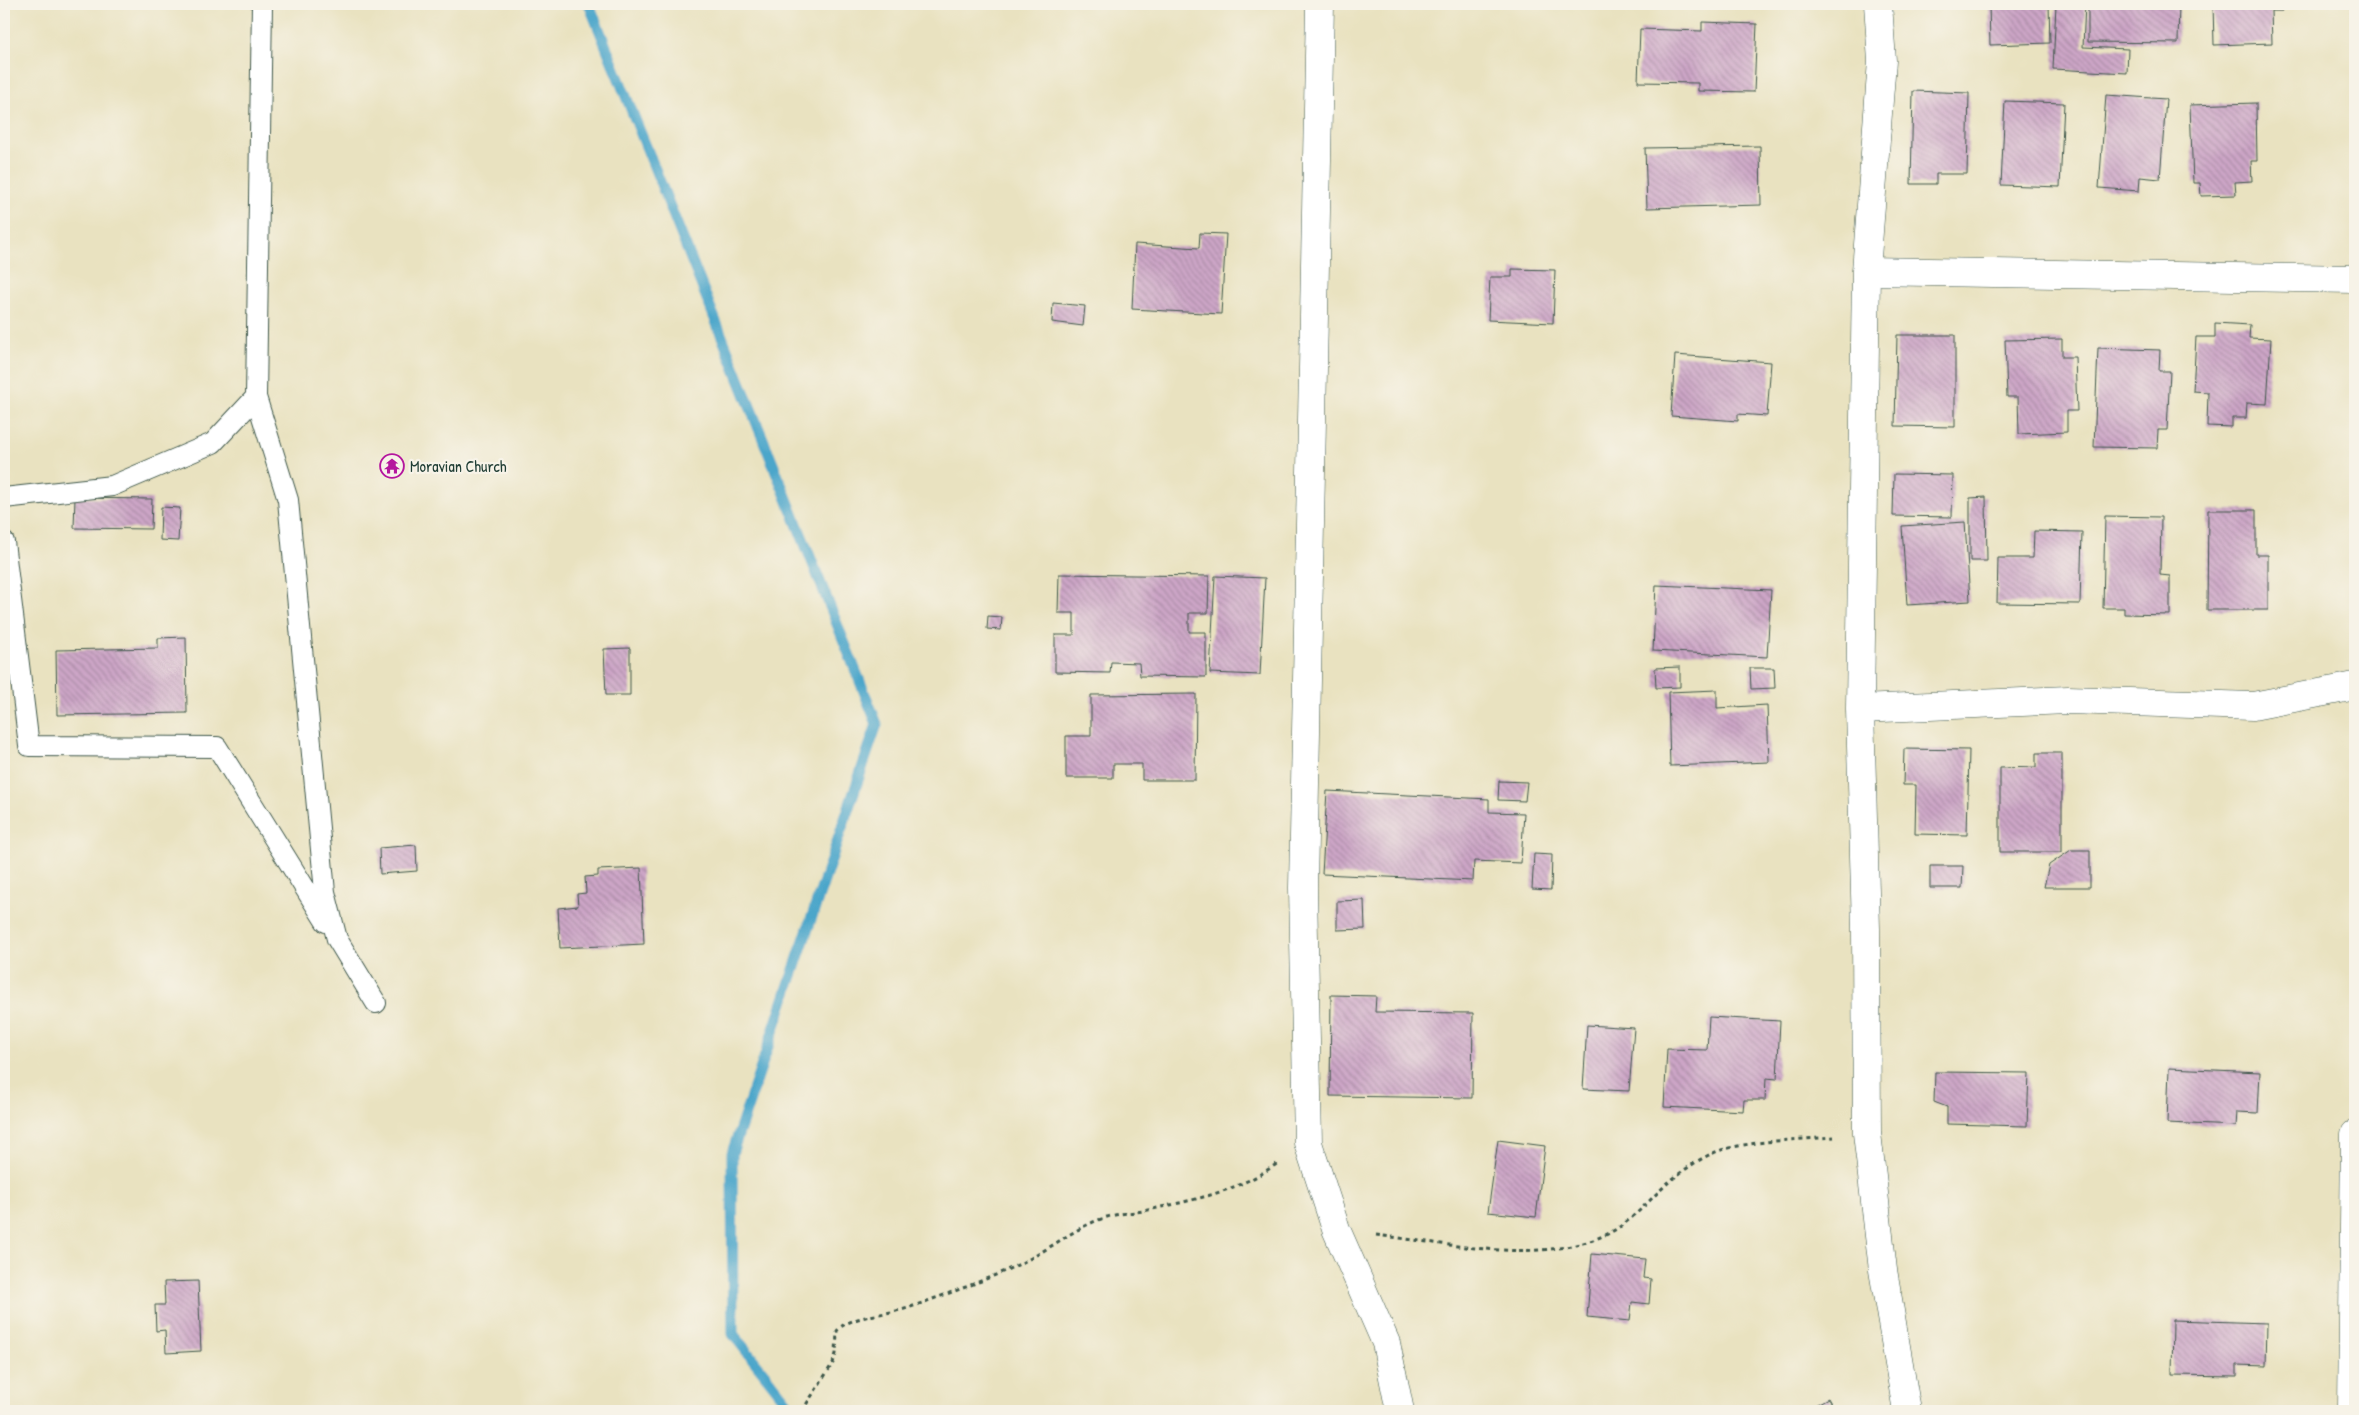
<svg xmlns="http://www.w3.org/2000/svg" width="2359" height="1415" font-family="'Patrick Hand',sans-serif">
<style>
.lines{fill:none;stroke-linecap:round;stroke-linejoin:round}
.stream{stroke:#4ca6ca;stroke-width:11}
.building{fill:url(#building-back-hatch)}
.lane-casing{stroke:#3d5649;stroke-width:22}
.street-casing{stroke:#3d5649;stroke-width:29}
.path{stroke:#3d5649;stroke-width:3;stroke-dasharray:4 4;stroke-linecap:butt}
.lane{stroke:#fff;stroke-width:20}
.street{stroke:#fff;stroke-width:28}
.labels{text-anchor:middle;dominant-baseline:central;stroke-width:4.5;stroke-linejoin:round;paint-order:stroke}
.poi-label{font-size:16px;fill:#1f3d34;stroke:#f7f3e8;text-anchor:start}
</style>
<defs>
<pattern id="building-back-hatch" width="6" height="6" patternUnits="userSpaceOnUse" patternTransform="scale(1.25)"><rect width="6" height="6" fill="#cda6c7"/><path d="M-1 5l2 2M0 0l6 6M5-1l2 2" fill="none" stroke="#a688a2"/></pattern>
</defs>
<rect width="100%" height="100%" fill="#f7f3e8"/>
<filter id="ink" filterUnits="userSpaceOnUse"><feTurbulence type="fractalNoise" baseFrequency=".02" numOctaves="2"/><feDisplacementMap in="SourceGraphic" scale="10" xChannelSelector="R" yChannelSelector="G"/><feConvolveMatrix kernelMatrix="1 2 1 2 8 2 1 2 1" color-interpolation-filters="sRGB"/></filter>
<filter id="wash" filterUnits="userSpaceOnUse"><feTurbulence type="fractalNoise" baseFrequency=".0096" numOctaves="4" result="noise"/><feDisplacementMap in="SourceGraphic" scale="20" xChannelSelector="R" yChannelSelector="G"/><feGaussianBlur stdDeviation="1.12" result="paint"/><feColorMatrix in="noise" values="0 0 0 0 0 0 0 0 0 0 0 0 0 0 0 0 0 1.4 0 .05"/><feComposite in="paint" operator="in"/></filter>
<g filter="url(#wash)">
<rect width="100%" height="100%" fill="#e9e2c0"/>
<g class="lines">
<path class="stream" d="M589,4L877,724L732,1153L733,1334L794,1411"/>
</g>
<g id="blocks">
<path class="building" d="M1989,4H2049L2050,43L1990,45Z
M2056,4H2085L2083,47L2128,49L2127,73L2053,69Z
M2088,4H2179L2178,43L2088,42Z
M2213,4H2281L2282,11H2271L2272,43L2214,45Z
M1702,22L1757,24L1754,92L1698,91V83L1638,82L1640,29L1702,31Z
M1913,91L1969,93L1967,174H1936V184H1911Z
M2106,95L2166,99L2160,179L2140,177L2139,191L2099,188Z
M2005,101L2064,103L2060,187L2001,185Z
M2256,103L2257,161H2251L2252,181L2235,182L2236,195L2201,196L2200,183H2193L2190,105Z
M1760,146L1761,205L1647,208L1645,148Z
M1200,233L1226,234L1221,314L1132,309L1135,244L1199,248Z
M1512,269L1555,270L1553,323L1488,320L1490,277H1512Z
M1053,303L1085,306L1083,326L1052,322Z
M2215,323L2250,325L2249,338L2271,339L2267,404L2247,403L2246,418H2232V427L2207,426L2208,392L2193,391L2196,337H2215Z
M1897,335H1955V427L1895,426Z
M2062,339V357H2075L2077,411H2067V432L2019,434L2018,397H2007L2005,340Z
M2098,348L2160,350L2159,371H2170L2167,430H2158L2157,448L2094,447Z
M1675,355L1771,362L1767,416L1738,414V421L1671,416Z
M1894,474L1953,475L1952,517L1893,516Z
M1986,497L1987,561H1970V498Z
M75,498L152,499L151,529L74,528Z
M161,507L180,508L178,541L160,540Z
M2208,510H2256V555H2268V610H2207Z
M2105,516L2161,517L2160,575L2170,576V615L2124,614V608H2103Z
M1965,522L1970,601L1907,605L1902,526Z
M2034,531L2082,532L2080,604L1997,603L1998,558H2033Z
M1059,574L1209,576L1208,613H1189V632H1206V677L1140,676L1139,663L1111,662L1110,673L1055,672V635H1074V613H1058Z
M1215,576L1265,578L1260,675L1210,673Z
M1656,585L1771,590L1767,657L1653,651Z
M988,616L1002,617L1001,630L987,629Z
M186,637L187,713L57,715L56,650L158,648V638Z
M630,648V695H606L604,649Z
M1680,667V687L1656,688L1655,668Z
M1750,668H1774L1775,688L1751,689Z
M1717,690V708L1767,705L1769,762L1670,766L1668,692Z
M1196,694L1195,780H1142V764H1113V778H1066V736H1091V695Z
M1904,749L1969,750L1967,835L1915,834L1916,785H1903Z
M2036,753H2062V852H2000V768L2036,767Z
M1499,781L1527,782L1525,801L1498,800Z
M1327,791L1489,799V812L1524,813L1521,863L1474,861L1473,881L1322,874Z
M416,845L417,871L380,874L379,848Z
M2071,850H2090V887H2044L2049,865Z
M1534,854L1552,855L1551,890L1532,889Z
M1930,866H1963L1962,888H1930Z
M641,868L644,944L560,948L558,908L578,906L577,894L586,893L585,877L598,876V870Z
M1364,900L1365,929L1337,930V901Z
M1331,995L1376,996L1375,1012L1473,1013L1472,1098L1330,1096Z
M1709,1017L1780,1021L1777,1079L1766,1078L1765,1100H1744L1743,1111L1664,1107L1667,1049L1707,1050Z
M1587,1025L1634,1028L1629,1091L1583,1089Z
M2169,1068L2260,1072L2258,1113L2237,1112L2236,1126L2167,1123Z
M1935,1072L2029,1073L2027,1126L1947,1124V1107L1934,1102Z
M1498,1140L1545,1146L1536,1217L1488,1212Z
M1592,1254L1645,1259L1643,1278L1651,1279L1649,1304L1632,1302L1630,1321L1587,1317Z
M198,1281L201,1351L166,1353L165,1330L156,1331L155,1305H165L164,1282Z
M2173,1320L2267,1323L2266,1366L2237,1365V1376L2172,1375Z
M1828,1398L1835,1411H1804Z"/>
</g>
</g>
<g filter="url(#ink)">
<use href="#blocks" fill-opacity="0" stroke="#3d5649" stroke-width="1"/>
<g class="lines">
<g class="lane-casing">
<path id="lane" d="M256,397L288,500L325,892L337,939L376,1003
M4,498L112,486L213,443L256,397L262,4
M4,542L29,746L217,747L326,922"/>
</g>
<g class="street-casing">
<path id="street" d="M1320,4L1303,888L1308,1143L1336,1229L1386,1343L1400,1411
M1878,4L1882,61L1866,271L1860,709L1866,929L1867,1133L1883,1270L1907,1411
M1866,271L2355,279
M1860,709L2068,700L2253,706L2355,686
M2352,1411L2355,1134"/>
</g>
<path class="path" d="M1376,1235C1446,1243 1536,1265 1603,1236C1634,1223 1653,1193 1679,1174C1692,1164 1709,1153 1725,1149C1760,1140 1798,1140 1834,1137
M802,1411L833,1363L836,1354L837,1331C847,1316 890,1314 908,1308C949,1293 992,1279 1031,1258C1057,1244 1078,1226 1107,1217C1120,1213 1134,1213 1148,1210C1197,1199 1237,1192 1278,1163"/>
<use href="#lane" class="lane"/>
<use href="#street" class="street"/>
</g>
</g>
<defs>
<g id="temple-ring" transform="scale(1.25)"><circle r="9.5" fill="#f7f3e8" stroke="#b5179e" stroke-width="1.5"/><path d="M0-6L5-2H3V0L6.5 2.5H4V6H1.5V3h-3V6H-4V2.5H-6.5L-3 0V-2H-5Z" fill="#b5179e"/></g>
</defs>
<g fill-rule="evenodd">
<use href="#temple-ring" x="392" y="466"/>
</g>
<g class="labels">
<g class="poi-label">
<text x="410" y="466">Moravian Church</text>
</g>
</g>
<rect width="2359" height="1415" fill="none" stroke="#f7f3e8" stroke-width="20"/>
</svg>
